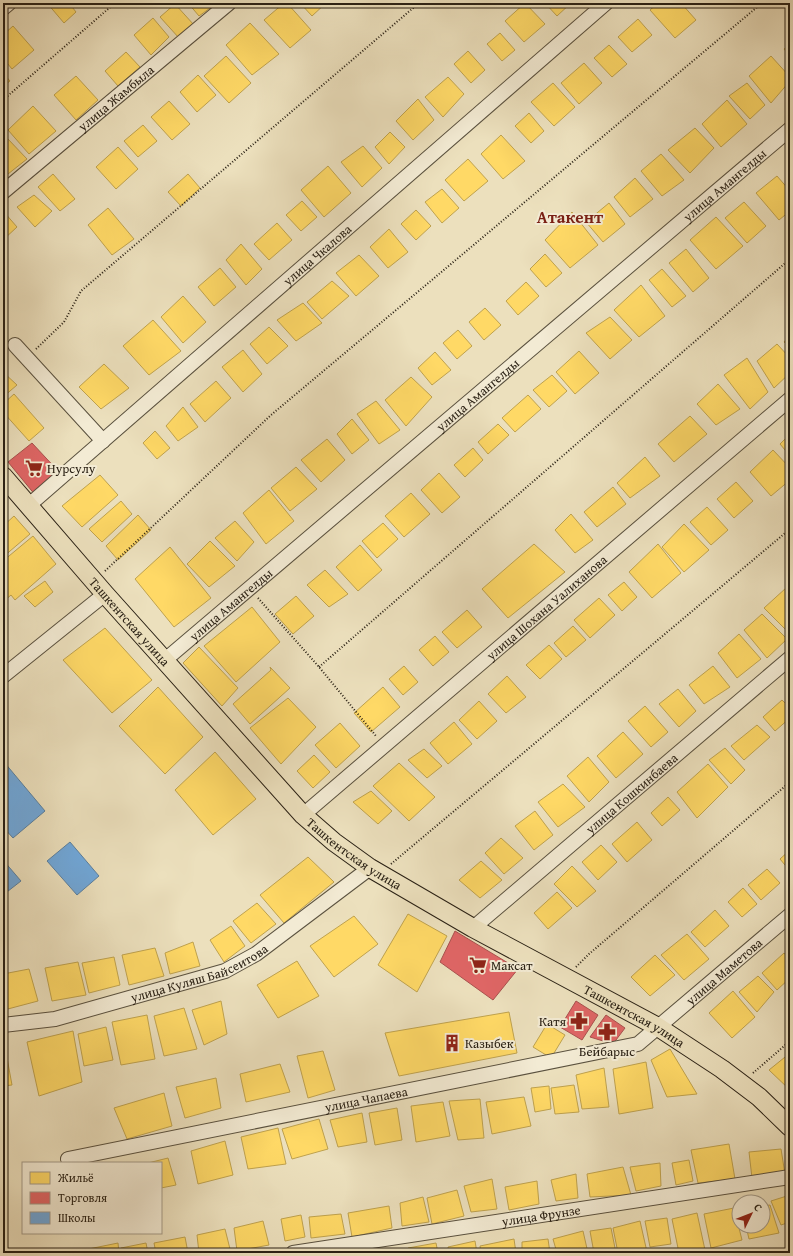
<svg xmlns="http://www.w3.org/2000/svg" width="793" height="1256" font-family="'Gentium Book Plus',serif">
<style>
.homes{fill:#ffd966;stroke:#bfa24e}
.shops{fill:#e06666;stroke:#a9514e}
.schools{fill:#6fa8dc;stroke:#5a80a0}
.lines{fill:none;stroke-linecap:round;stroke-linejoin:round}
.minor-casing{stroke:#5a513f;stroke-width:16}
.major-casing{stroke:#2a2115;stroke-width:20}
.path{stroke:#2a2115;stroke-width:2;stroke-dasharray:1 2;stroke-linecap:butt}
.minor{stroke:#f3ebd4;stroke-width:14}
.major{stroke:#ece0bd;stroke-width:18}
.labels{text-anchor:middle;dominant-baseline:central;stroke-width:4;stroke-linejoin:round;paint-order:stroke}
.street-label{font-size:13px;fill:#2a2115;stroke:#f3ebd4}
.poi-label{font-size:13px;fill:#2a2115;stroke:#f3ebd4;text-anchor:start}
.district-label{font-size:17px;font-weight:bold;fill:#7a1f14;stroke:#f3ebd4}
</style>
<rect width="100%" height="100%" fill="#ece0bd"/>
<filter id="stains"><feTurbulence type="fractalNoise" baseFrequency=".005" numOctaves="4"/><feColorMatrix values="0 0 0 0 .2 0 0 0 0 .09 0 0 0 0 .02 0 0 0 .5 -.17"/></filter>
<radialGradient id="worn" r=".72"><stop offset=".6" stop-color="#630" stop-opacity="0"/><stop offset="1" stop-color="#630" stop-opacity=".3"/></radialGradient>
<path class="homes" d="M47,3H69L76,12L64,23Z
M188,3H217L199,16Z
M284,3H287L311,30L290,48L264,20Z
M300,3H326L312,16Z
M525,3L545,24L524,42L505,21Z
M545,3H571L557,16Z
M658,3H681L696,20L675,38L650,10Z
M175,4L194,25L179,38L160,17Z
M153,18L169,37L151,55L134,35Z
M638,19L652,35L632,52L618,37Z
M250,23L279,54L252,75L226,45Z
M13,26L34,50L12,69L3,58V35Z
M500,33L515,50L502,61L487,44Z
M790,44V56L784,49Z
M609,45L627,64L612,77L594,58Z
M468,51L485,70L471,83L454,64Z
M126,52L140,67L118,86L105,71Z
M226,56L251,83L229,103L204,76Z
M771,56L790,77V81L771,103L749,76Z
M584,63L602,83L579,104L561,83Z
M3,73L10,81L3,86Z
M198,75L216,95L197,112L180,92Z
M76,76L98,100L76,120L54,95Z
M448,77L464,94L443,117L425,97Z
M553,83L575,107L554,126L531,102Z
M747,83L765,105L750,119L729,96Z
M418,99L434,120L413,140L396,121Z
M727,100L747,124L721,147L702,124Z
M169,101L190,124L172,140L151,117Z
M33,106L56,131L29,154L8,130Z
M529,113L544,131L531,143L515,126Z
M143,125L157,141L138,157L124,141Z
M695,128L714,148L690,173L668,150Z
M390,132L405,147L389,164L375,147Z
M501,135L525,161L503,179L481,154Z
M7,138L27,159L8,174L3,169V142Z
M363,146L382,168L362,187L341,162Z
M118,147L138,169L116,189L96,167Z
M661,154L684,180L662,196L641,171Z
M468,159L488,181L464,201L445,180Z
M328,166L351,193L324,217L301,190Z
M53,174L75,199L60,211L38,187Z
M188,174L200,188L181,206L168,192Z
M777,176L790,191V211L779,220L756,193Z
M635,178L653,199L630,217L614,197Z
M442,189L459,208L442,223L425,202Z
M34,195L52,211L35,227L17,207Z
M302,201L317,217L301,231L286,215Z
M744,202L766,226L747,243L725,218Z
M609,203L625,224L603,242L586,222Z
M108,208L134,239L112,255L88,225Z
M416,210L431,226L416,240L401,224Z
M4,212L17,227L3,240V213Z
M572,212L598,245L570,268L545,240Z
M716,217L743,246L716,269L690,240Z
M277,223L292,240L269,260L254,244Z
M389,229L408,252L388,268L370,247Z
M241,244L262,269L246,285L226,260Z
M686,249L709,278L693,292L669,263Z
M545,254L562,273L546,287L530,269Z
M359,255L379,276L356,296L336,273Z
M220,268L236,287L214,306L198,287Z
M662,269L686,296L672,307L649,280Z
M332,281L349,296L322,319L307,302Z
M526,282L539,296L518,315L506,301Z
M641,285L665,316L639,337L614,310Z
M183,296L206,322L183,343L161,317Z
M303,303L322,323L296,341L277,320Z
M485,308L501,325L484,340L469,322Z
M610,317L632,340L610,359L586,333Z
M153,320L181,351L149,375L123,346Z
M269,327L288,346L267,364L250,344Z
M458,330L472,346L457,359L443,343Z
M790,335V348L784,342Z
M777,344L790,358V373L774,388L757,361Z
M243,350L262,374L243,392L222,367Z
M579,351L599,373L575,394L556,372Z
M435,352L451,370L432,385L418,368Z
M747,358L768,392L750,409L724,375Z
M104,364L129,388L101,409L79,387Z
M3,372L17,385L3,397Z
M552,375L567,391L549,407L533,390Z
M411,377L432,397L406,426L385,400Z
M216,381L231,398L205,422L190,404Z
M718,384L740,409L716,425L697,404Z
M14,394L44,428L29,441L3,412V404Z
M528,395L541,409L515,432L502,418Z
M376,401L400,430L379,444L357,414Z
M183,407L198,427L178,441L166,426Z
M690,416L707,434L674,462L658,444Z
M352,419L369,440L352,454L337,434Z
M498,424L509,435L488,454L478,442Z
M155,431L170,448L157,459L143,443Z
M790,434V456L780,444Z
M327,439L345,460L321,482L301,460Z
M473,448L483,460L465,477L454,465Z
M773,450L790,468V480L771,496L750,472Z
M645,457L660,476L630,498L617,483Z
M296,467L317,489L290,511L271,488Z
M439,473L460,497L442,513L421,490Z
M100,475L118,495L82,527L62,506Z
M736,482L753,501L734,518L717,499Z
M613,487L626,504L597,527L584,512Z
M269,490L294,521L266,544L243,513Z
M411,493L430,514L404,537L385,516Z
M121,501L132,514L102,542L89,529Z
M707,507L728,530L711,545L690,522Z
M571,514L593,540L575,553L555,530Z
M138,515L151,530L118,560L106,546Z
M14,516L30,534L3,557V526Z
M235,521L254,542L237,561L215,538Z
M383,523L398,539L377,558L362,541Z
M684,524L709,550L684,572L662,547Z
M33,536L56,564L15,600L11,595L3,602V561Z
M210,541L235,566L209,587L187,564Z
M534,544L565,572L508,618L482,589Z
M658,544L681,573L652,598L629,572Z
M360,545L382,570L358,591L336,567Z
M170,547L211,598L174,627L135,579Z
M325,570L348,594L329,607L307,585Z
M45,581L53,592L35,607L24,596Z
M624,582L637,597L622,611L608,595Z
M786,588L790,593V634L764,608Z
M296,596L314,616L293,634L275,614Z
M599,598L615,615L590,638L574,620Z
M252,607L280,642L236,682L204,646Z
M467,610L482,627L457,648L442,632Z
M762,614L787,639L767,658L744,630Z
M573,626L586,640L566,657L554,643Z
M105,628L152,680L112,713L63,660Z
M739,634L761,659L737,678L718,653Z
M435,636L449,652L433,666L419,650Z
M549,645L562,659L540,679L526,665Z
M199,647L238,688L222,706L183,663Z
M404,666L418,682L403,695L389,679Z
M713,666L730,687L704,704L689,685Z
M270,667L290,688L250,724L233,704L271,670Z
M507,676L526,697L506,713L488,694Z
M158,687L203,737L165,774L119,726Z
M383,687L400,707L371,732L354,713Z
M678,689L696,711L679,727L659,704Z
M288,698L316,727L281,764L250,728Z
M782,700L790,708V718L775,731L763,717Z
M479,701L497,721L477,739L459,720Z
M645,706L668,732L651,747L628,721Z
M454,722L472,744L448,764L430,743Z
M340,723L360,746L336,768L315,745Z
M757,725L770,737L744,760L731,746Z
M623,732L643,754L616,778L597,756Z
M725,748L745,770L731,784L709,760Z
M424,749L442,766L427,778L408,760Z
M215,752L256,799L213,835L175,790Z
M314,755L330,772L313,788L297,771Z
M588,757L609,782L589,802L567,776Z
M399,763L435,797L409,821L373,786Z
M708,764L728,787L697,818L677,792Z
M563,784L585,807L558,827L538,802Z
M371,791L392,811L378,824L353,802Z
M668,797L680,810L662,826L651,813Z
M535,811L553,835L534,850L515,826Z
M637,822L652,840L627,862L612,844Z
M501,838L523,858L504,874L485,853Z
M601,845L617,862L598,880L582,862Z
M790,850V871L780,859Z
M308,857L334,882L284,923L260,895Z
M481,861L502,880L480,898L459,880Z
M572,866L596,891L577,907L554,884Z
M767,869L780,883L761,900L748,885Z
M743,888L757,904L742,917L728,902Z
M557,892L572,908L548,929L534,913Z
M257,903L276,924L251,943L233,921Z
M715,910L729,926L705,947L691,932Z
M408,914L447,936L417,992L378,965Z
M354,916L378,944L334,977L310,946Z
M231,926L245,946L224,962L210,940Z
M687,934L709,959L684,980L661,955Z
M193,942L200,966L170,974L165,953Z
M155,948L164,976L129,985L122,955Z
M784,953L790,960V978L777,990L762,973Z
M655,955L675,975L650,996L631,977Z
M114,957L120,985L89,993L82,963Z
M297,961L319,996L278,1018L257,985Z
M78,962L86,995L52,1001L45,968Z
M29,969L38,1001L4,1010L3,974Z
M758,976L774,992L757,1012L739,992Z
M733,991L755,1017L732,1038L709,1013Z
M221,1001L227,1034L204,1045L192,1010Z
M184,1008L197,1049L164,1056L154,1016Z
M509,1012L517,1053L399,1076L385,1033Z
M147,1015L155,1059L121,1065L112,1022Z
M547,1024L565,1035L551,1058L533,1047Z
M106,1027L113,1060L84,1066L78,1034Z
M73,1031L82,1082L39,1096L27,1042Z
M5,1047L12,1085L3,1086V1048Z
M670,1049L697,1094L667,1097L651,1060Z
M323,1051L335,1090L308,1098L297,1056Z
M790,1053V1090L769,1070Z
M646,1062L653,1108L619,1114L613,1069Z
M280,1064L290,1092L246,1102L240,1074Z
M604,1068L609,1107L582,1109L576,1075Z
M216,1078L221,1108L185,1118L176,1087Z
M574,1085L579,1112L555,1114L551,1088Z
M549,1086L551,1109L535,1112L531,1088Z
M164,1093L172,1126L127,1139L114,1108Z
M524,1097L531,1126L492,1134L486,1102Z
M480,1099L484,1138L458,1140L449,1101Z
M443,1102L450,1136L416,1142L411,1106Z
M397,1108L402,1140L375,1145L369,1113Z
M362,1113L367,1142L338,1147L330,1120Z
M319,1119L328,1149L292,1159L282,1129Z
M278,1128L286,1164L248,1169L241,1137Z
M225,1141L233,1175L198,1184L191,1151Z
M729,1144L735,1179L698,1183L691,1150Z
M781,1149L785,1174L752,1178L749,1152Z
M168,1158L176,1185L161,1188V1163H148Z
M689,1160L693,1181L676,1185L672,1163Z
M660,1163L661,1186L636,1191L630,1167Z
M623,1167L631,1195L590,1197L587,1174Z
M576,1174L578,1198L556,1201L551,1180Z
M492,1179L497,1209L471,1212L464,1186Z
M537,1181L539,1204L509,1210L505,1187Z
M457,1190L464,1216L432,1224L427,1198Z
M790,1195V1222L781,1225L771,1201Z
M423,1197L429,1222L402,1226L400,1203Z
M770,1205L779,1233L749,1239L746,1226H763V1206Z
M389,1206L392,1228L352,1237L348,1213Z
M734,1208L742,1240L711,1248L704,1214Z
M697,1213L705,1250L691,1253H679L672,1219Z
M341,1214L345,1234L311,1238L309,1217Z
M301,1215L305,1237L285,1241L281,1219Z
M667,1218L671,1244L650,1247L645,1221Z
M263,1221L269,1245L237,1251L234,1228Z
M640,1221L647,1252L618,1253L613,1228Z
M611,1228L616,1253H594L590,1231Z
M225,1229L231,1253H199L197,1235Z
M583,1231L588,1253H557L553,1239Z
M185,1237L188,1253H156L154,1243Z
M514,1239L516,1253H481L480,1246Z
M548,1239L550,1253H522V1242Z
M475,1241L477,1253H449L448,1247Z
M118,1243L119,1253H75L74,1252Z
M146,1243L148,1253H122L121,1248Z
M436,1243L438,1253H409L408,1248Z"/>
<path class="shops" d="M32,443L60,473L36,496L8,462Z
M455,931L518,969L493,1000L440,962Z
M576,1001L598,1015L582,1040L560,1027Z
M606,1015L625,1028L613,1044L590,1037Z"/>
<path class="schools" d="M4,762L45,811L13,838L3,827Z
M70,842L99,876L77,895L47,861Z
M3,860L21,881L3,895Z"/>
<g class="lines">
<g class="minor-casing">
<g id="minor">
<path d="M3,8L9,3"/>
<path id="s1" d="M3,192L229,3"/>
<path d="M15,345L103,441"/>
<path id="s2" d="M28,506L606,3"/>
<path id="s3" d="M165,660L790,129"/>
<path d="M3,676L105,594"/>
<path id="s4" d="M303,815L790,399"/>
<path id="s5" d="M473,928L790,658"/>
<path id="s6" d="M3,1025L55,1019L225,971L256,954L370,868"/>
<path id="s7" d="M68,1159L638,1044L790,915"/>
<path id="s8" d="M293,1253L790,1177"/>
</g>
</g>
<g class="major-casing">
<g id="major">
<path id="s9" d="M3,476L105,594L303,815L334,842L370,868L473,928L658,1027L722,1069L759,1097L790,1127"/>
</g>
</g>
<path class="path" d="M3,100L115,3
M36,349L64,322L81,291L419,3
M105,571L271,415L762,3
M258,598L319,667L376,736
M319,667L790,259
M391,864L790,529
M576,967L589,954L790,782
M753,1073L790,1041"/>
<use href="#minor" class="minor"/>
<use href="#major" class="major"/>
</g>
<defs>
<g id="supermarket-bare" transform="scale(1.38)"><path d="M-6-5.5h2.5l.6 2H6L4.5 2H-2.5L-4.4-4H-6ZM-1.5 3.2a1.3 1.3 0 1 0 .1 0ZM3 3.2a1.3 1.3 0 1 0 .1 0Z" fill="#8f2418" stroke="#f3ebd4" stroke-width="2.5" paint-order="stroke"/></g>
<g id="pharmacy-bare" transform="scale(1.38)"><path d="M-2-6h4v4h4v4h-4v4h-4v-4h-4v-4h4Z" fill="#8f2418" stroke="#f3ebd4" stroke-width="2.5" paint-order="stroke"/></g>
<g id="building-bare" transform="scale(1.38)"><path d="M-4-6H4V6H1V3H-1V6H-4ZM-2.5-4.3h1.7v1.8h-1.7ZM.8-4.3h1.7v1.8H.8ZM-2.5-1h1.7V.8h-1.7ZM.8-1h1.7V.8H.8Z" fill="#8f2418" stroke="#f3ebd4" stroke-width="2.5" paint-order="stroke"/></g>
</defs>
<g fill-rule="evenodd">
<use href="#supermarket-bare" x="34" y="468"/>
<use href="#supermarket-bare" x="478" y="965"/>
<use href="#pharmacy-bare" x="579" y="1021"/>
<use href="#pharmacy-bare" x="607" y="1032"/>
<use href="#building-bare" x="452" y="1043"/>
</g>
<g class="labels">
<g class="street-label">
<text stroke="none"><textPath href="#s1" startOffset="147">улица Жамбыла</textPath></text>
<text stroke="none"><textPath href="#s3" startOffset="734">улица Амангелды</textPath></text>
<text stroke="none"><textPath href="#s2" startOffset="383">улица Чкалова</textPath></text>
<text stroke="none"><textPath href="#s3" startOffset="410">улица Амангелды</textPath></text>
<text stroke="none"><textPath href="#s3" startOffset="86">улица Амангелды</textPath></text>
<text stroke="none"><textPath href="#s4" startOffset="320">улица Шохана Уалиханова</textPath></text>
<text stroke="none"><textPath href="#s9" startOffset="193">Ташкентская улица</textPath></text>
<text stroke="none"><textPath href="#s5" startOffset="208">улица Кошкинбаева</textPath></text>
<text stroke="none"><textPath href="#s9" startOffset="517">Ташкентская улица</textPath></text>
<text stroke="none"><textPath href="#s6" startOffset="204">улица Куляш Байсеитова</textPath></text>
<text stroke="none"><textPath href="#s7" startOffset="694">улица Маметова</textPath></text>
<text stroke="none"><textPath href="#s9" startOffset="841">Ташкентская улица</textPath></text>
<text stroke="none"><textPath href="#s7" startOffset="304">улица Чапаева</textPath></text>
<text stroke="none"><textPath href="#s8" startOffset="251">улица Фрунзе</textPath></text>
</g>
<g class="poi-label">
<text x="47" y="468">Нурсулу</text>
<text x="491" y="965">Максат</text>
<text x="566" y="1021" text-anchor="end">Катя</text>
<text x="465" y="1043">Казыбек</text>
<text x="607" y="1051" text-anchor="middle">Бейбарыс</text>
</g>
<g class="district-label">
<text x="570" y="216">Атакент</text>
</g>
</g>
<rect width="793" height="1256" fill="none" stroke="#ece0bd" stroke-width="16"/>
<rect x="4" y="4" width="785" height="1248" fill="none" stroke="#2a2115" stroke-width="2"/>
<rect x="8" y="8" width="777" height="1240" fill="none" stroke="#2a2115"/>
<rect x="22" y="1162" width="140" height="72" fill="#f3ebd4" stroke="#a39a88"/>
<rect x="30" y="1172" width="20" height="12" fill="#ffd966" stroke="#a39a88"/>
<text x="58" y="1182" font-size="12" fill="#2a2115">Жильё</text>
<rect x="30" y="1192" width="20" height="12" fill="#e06666" stroke="#a39a88"/>
<text x="58" y="1202" font-size="12" fill="#2a2115">Торговля</text>
<rect x="30" y="1212" width="20" height="12" fill="#6fa8dc" stroke="#a39a88"/>
<text x="58" y="1222" font-size="12" fill="#2a2115">Школы</text>
<g transform="translate(751 1214) rotate(47)"><circle r="19" fill="#f3ebd4" stroke="#a39a88"/>
<path d="M0-3L7 15L0 10L-7 15Z" fill="#8f2418"/>
<text y="-6" font-size="11" font-weight="bold" text-anchor="middle" fill="#2a2115">С</text>
</g>
<rect width="100%" height="100%" filter="url(#stains)"/>
<rect width="100%" height="100%" fill="url(#worn)"/>
</svg>
